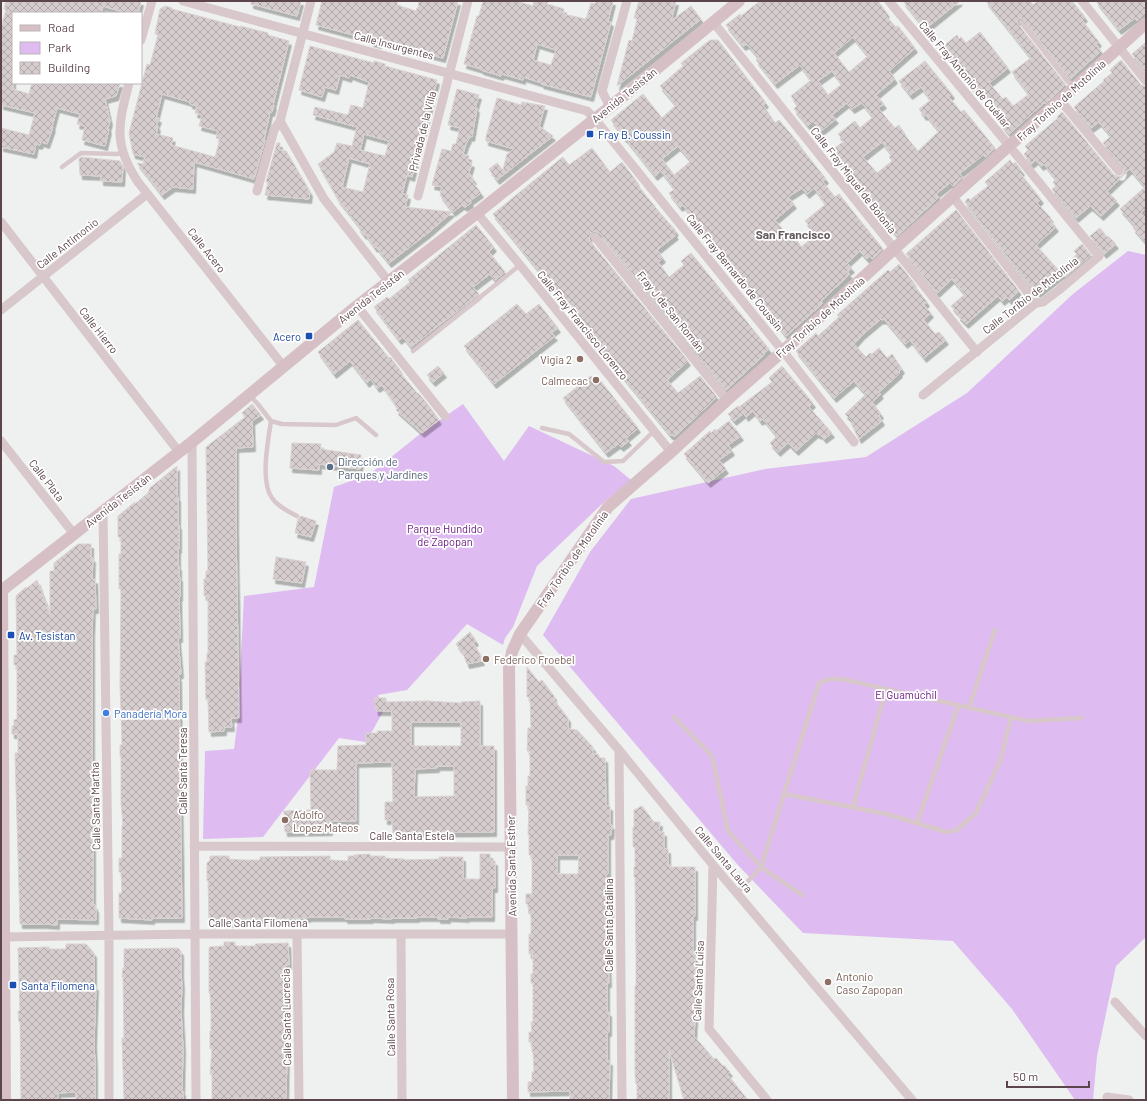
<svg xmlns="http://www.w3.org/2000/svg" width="1147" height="1101" font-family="Barlow,sans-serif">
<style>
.park{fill:#debbf0}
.building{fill:url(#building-cross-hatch);stroke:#dad2d2;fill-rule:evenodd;filter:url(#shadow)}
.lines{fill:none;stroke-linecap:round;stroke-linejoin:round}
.lane{stroke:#d8c7cb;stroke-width:4.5}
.street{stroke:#d8c7cb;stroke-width:9}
.secondary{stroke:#d7c0c5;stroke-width:12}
.transit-dot{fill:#1a4fb4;stroke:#fff;stroke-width:1.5}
.education-dot{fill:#8d6e63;stroke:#fff;stroke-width:1.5}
.service-dot{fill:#5c6f8a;stroke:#fff;stroke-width:1.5}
.shop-dot{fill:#3f7fe0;stroke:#fff;stroke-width:1.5}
.labels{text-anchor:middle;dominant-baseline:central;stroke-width:3.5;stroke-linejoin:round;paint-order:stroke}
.street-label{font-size:11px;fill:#5c464b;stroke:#fff}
.transit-label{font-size:11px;fill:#164399;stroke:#fff;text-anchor:start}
.education-label{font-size:11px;fill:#785e54;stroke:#fff;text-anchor:start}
.service-label{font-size:11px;fill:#4e5e75;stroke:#fff;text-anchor:start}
.park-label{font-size:11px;fill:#68157e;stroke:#fff}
.shop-label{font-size:11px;fill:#366cbe;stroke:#fff;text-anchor:start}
.neighbourhood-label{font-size:12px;font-weight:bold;fill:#635a5c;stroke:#fff}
</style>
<defs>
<pattern id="building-cross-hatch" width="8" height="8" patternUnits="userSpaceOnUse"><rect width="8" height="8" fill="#d6cdcf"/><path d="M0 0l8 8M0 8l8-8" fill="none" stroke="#b1a8aa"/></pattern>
<filter id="shadow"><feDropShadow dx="2.5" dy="4.5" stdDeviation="0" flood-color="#0004"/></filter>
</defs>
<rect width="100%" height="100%" fill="#eef1ef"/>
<path class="park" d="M1128,251L1146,255V937L1116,966L1097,1056L1093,1100H1075L1012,1009L953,941L803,933L737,864L543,635L590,552L631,499L765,469L866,457L967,393L1073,294Z
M463,404L504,461L529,426L614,466L631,480L602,504L537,566L513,627L505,638L503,645L467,624L407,690L378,695L383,712L366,742L339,738L263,837L203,839L205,751L234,749L238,718L244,596L314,587L334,487L370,474L420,434Z"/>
<path class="building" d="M6,1H141L138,13H123V12L103,6L101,13H13V89L29,94L32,83L41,85V83H120L116,96L105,99L110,121L108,128L109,129L105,146L82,140L85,126L77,124L80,114L57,108L52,127H53L47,144L41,142L40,145L36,144L34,154L1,147V128L29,135L35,113L1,105V28L6,10L4,9Z
M251,1H301L297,16L251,4Z
M322,1H398L397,5L416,11L417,8H418L419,1H458L443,58L411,50V48L391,42V45L380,42L379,44L371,42L372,40L316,25Z
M483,1H516L533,6L534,1H548L547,4L564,9L563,14L586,19L591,3L595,4L596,1H613L608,21L611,22L591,97L541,84L542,83L523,77V80L502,74L501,76L481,70V69L464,64L477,16H479ZM537,44L556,50L551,65L533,60Z
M639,1H676L671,21L691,6L701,19L617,86L629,40L632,41L636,24L637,19L634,18Z
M760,1H878L887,13L885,15L896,27L898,26L915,48L889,71L895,79L876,95L884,104L878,108L895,128L899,125L904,133H903L918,151L939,131L926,115L924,116L919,109L931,100L921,87L910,95L899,81L925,61L952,94L949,97L961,112L964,110L995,148L985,157L983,155L959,174L963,177L953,186L950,183L936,194L939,197L897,236L861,191L863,189L846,170L845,171L830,152L844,141L838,134L855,121L860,128L873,117L862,103L852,109L847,103L832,115L836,119L821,131L813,121L808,126L794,109L798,105L791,96L811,80L800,65L775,84L756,60L759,58L747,44L743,46L726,25L740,14L741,16ZM853,37L868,56L849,72L834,53ZM832,71L842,84L828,95L818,81ZM882,142L892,155L889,157L892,161L877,173L863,157Z
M903,1H960L925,29Z
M986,1H1030L1033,5L1038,1H1072L1085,17L1082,20L1099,42L1096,44L1101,51L1070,79L1024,20L1021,18L1018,19L1017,22L1018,24L1065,84L1053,97L1045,103H1044L1009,134L993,114L994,113L990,107L992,105L981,91L977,94L941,48L957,35L959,39L961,37L966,43L980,32L1008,68L989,83L1003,99L1006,97L1013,106L1029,94L1012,72L1031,58Z
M1096,1H1146V12L1137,21L1135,18L1119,30Z
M165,6L172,8V9L240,27V26L268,33V35L289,41L273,105H274L272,112H270L264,140H265L254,179L194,162L193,189L173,187L162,195L137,163L143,164L145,157L133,154L129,133L147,64L150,65L158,35L155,34L160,9ZM162,94L190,102V104L197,106L195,113L202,115L199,126L218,131L216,138L220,139L215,157L171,145L173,138L156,134L158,126H156L159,118H156Z
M710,40H718L766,103L763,105L775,123L779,120L800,145H799L826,179L823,182L835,197L839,194L883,249L872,259L870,256L867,259L860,251L847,263L852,268L847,272L850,274L821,301L823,303L786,336L778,326H779L733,273L696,226L698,225L683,205L680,207L669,193L675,189L661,171L655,176L625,138H624L611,120L643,94L662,118L676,105L660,86L683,66L681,63ZM678,146L691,161L674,175L662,159ZM802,188L807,194L814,188L826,204L805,221L817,234L801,247L791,232L787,235L775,220L794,204L788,197Z
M1146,42V71L1132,54Z
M310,46L374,63V61L385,64V66L437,80L412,177L407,175L402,194L408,195L405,207L452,212L428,233L389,263L376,247L375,248L365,234L364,235L358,227L359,226L339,201L318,164L334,152L337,143L352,146L357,127L313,115L315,107L348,115L351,105L363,108L369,82L350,75L349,78L340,75L336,90L325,87L322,97L299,90ZM364,134L389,141L385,156L360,150ZM349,158L370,164L363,192L342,187Z
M1121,60L1141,85L1146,87V208L1141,213L1146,219V243L1133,228L1135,226L1120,209L1145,187L1130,169L1107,191L1117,201L1101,216L1090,206L1076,218L1052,189L1056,186L1053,182L1056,179L1044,164L1041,166L1036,160L1031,164L1024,154L1028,150L1025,146L1058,118L1057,117L1062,112L1114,175L1120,177L1123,175L1125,170L1124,168L1103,143L1111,136L1099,122L1091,128L1074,107L1104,81L1103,80L1112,73L1110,70Z
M457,89L479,95L475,108H477L472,137L468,136L469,138L466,144L463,154L469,156L468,162L472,163L469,173L474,180L472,181L481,193L470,201L471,203L465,207L462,205L453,212L440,195L442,187L432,185L442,149L451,151L453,144H456L460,128L448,125Z
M497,98L521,105L522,102L545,106L539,126L553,136L497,180L489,169L497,163L503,170L507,154L514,149L486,141V137Z
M277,143H280L279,150L286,151L310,192L309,199L265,195L268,182H266Z
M592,148L610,172L622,162L637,182L636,183L660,213L676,231L674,233L676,235L657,250L663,258L658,262L669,277L684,265L681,261L691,253L769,349L764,353L765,354L726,390L600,233L594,231L591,233L589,238L590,241L688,361L667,380L678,393L700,376L717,397L675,436L670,435L619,372L618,373L595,343L596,342L493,214L563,157L569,165Z
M81,157L120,161L123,167L122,182L101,181V176L80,175L79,159Z
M1010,160L1013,164L1015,162L1022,171L1020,173L1041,199L1037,203L1051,218L1049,219L1056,227L1036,245L1062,274L1038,293L1031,287L965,202L968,198L970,200L988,186L985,182Z
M956,210L1019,291L1009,300L1007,297L1002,301L998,296L966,324L958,316L959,315L951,306L965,294L952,279L937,293L906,254Z
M476,225L494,247L489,252L505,272L495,280L490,274L473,287L479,294L411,347L403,337L399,340L374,307L387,297L389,299L410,282L408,280Z
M1100,228L1107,237L1108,236L1116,244L1104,254L1090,236Z
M1082,244L1091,255L1065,277L1059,271L1077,254L1074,251Z
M899,264L914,283L913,284L927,302L924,305L931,313L924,320L935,334L939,332L946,340L924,358L910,340L905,344L884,319L882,320L881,319L862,335L854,344L866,357L870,353L872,354L879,348L887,358L892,354L902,369L899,372L900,373L879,392L881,394L872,402L881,414L879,416L882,421L859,439L851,423L853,422L845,414L866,394L854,381L834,398L796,351L816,333L818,336L839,317L837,315L888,270L890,272Z
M517,304L526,314L539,304L558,328L551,333L555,336L494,384L464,346Z
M358,320L389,358L390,357L400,370L399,371L417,393H418L426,402L439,420L422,433L396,410L398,408L382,385L377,388L371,379L367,383L350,361L334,374L318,352Z
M438,366L444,373L433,382L427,375Z
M782,366L813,403L809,407L832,433L824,439L820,434L819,435L816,433L796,451L788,443L778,452L770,443L777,436L763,419L760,421L753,411L746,417L743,412L744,413L734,421L728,414L738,406L739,407L772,382L769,378Z
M591,376L597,383L600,380L638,428L626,438L629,441L621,447L618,444L606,453L563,398Z
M252,404L261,415L252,421L253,447L236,448V527L239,718H231L232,727H224V731L209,732L208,699L206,700L205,662H207V653H208V596H204V579H206V571H208L206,447L245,417L242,413Z
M729,421L741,436L728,445L732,451L719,460L726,469L708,483L684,454L710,431L711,433L715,429L716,431Z
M292,443L321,444L320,449L361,455L360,469L319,464V470L290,468Z
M177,466V497H178V525H179V549H178V566H179V577H180V597H179L180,628V638H178L181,674H179L178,676L179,677L180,762H184V771H180L182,918H152V920L119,918V893H122L121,872H119V858H122V825H123L121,803V756H120V745H122L120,685L121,589H119V554H121V537H118V516L135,502V504L148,493L150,488Z
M301,516L316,521L311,537L295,533L298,519Z
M78,544H91V558H93L92,580L95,579L96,609H93L92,631V764H97L96,778H92V793L93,813H97V823H93V905H95V908H96V920L57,919V925L45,924H20L15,753H18V734H12V726H14V720L17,719V665H14V655H17L16,596L26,587V589L37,580L50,615V571H54V563Z
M276,557L306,562L302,583L273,579Z
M470,632L476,641L473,643L478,651L482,661L467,664L463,653L456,644Z
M527,667L539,682L542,680L554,696V700L568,718V729L577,730L593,747V754H598L600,758H605L606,806H610V825H612L611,835H608V874H606V904L611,903V914H607L609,983H607V1012H609V1032H607V1061H610L609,1100H570V1091L528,1092V1082H532V1072H534L533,1052H532V1042H529V1032H532L531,1022H533V983H531V974H533V954H529V934H531V914H529L528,904H526V894H532V855H529V835H528L529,805H526V786H528V776H530V751H527L528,728H531L530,697H527ZM557,855H579L578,874H557Z
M374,698H386V702L427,701L461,703V702L480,701V746H494V832L393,833L392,820H385V802H393L392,762L356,763V821H330V831L285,832L284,811L311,810L310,770H337L338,746L366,745V733H378L377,731H392V711H376ZM411,722H461V746H411ZM437,766H454V796L414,797L415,769L437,768Z
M642,806L651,818V820H653V822H660L659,832H664V849H668V864H669V867H695V916H693V956H695V1005H696L694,1036L714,1059L716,1058L723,1066L724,1065L730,1072L727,1074L748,1100H684L669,1050V1100H637V1084H636L635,1074V986L636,985V956L635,877H634V867H635V847H633V827L634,828V810Z
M370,854V856H385V858L404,859V860L439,859V857H463V879H480V854H490V861H495V888H492V917H467V918L448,917V919H438V917H417V918H392V919L371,918V919H345V917H308V918L275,919H259V918H238V922L210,923V920H209L208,880L207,881V863L210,860V856H229V859L244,860H260V857L330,856V860L348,861V856H354V855Z
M224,942H235V946H256L255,944L288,943L289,965H285L286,984V992H285L286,1053H287L286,1100H259V1098H232V1100H212V1074H210L212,1049H210V1031H211V1014L210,993H209V947L224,946Z
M66,944H86L94,953V986H96L94,1043L95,1064V1100H76V1092L58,1093V1100H21L20,1022H19L18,1011H20L18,948L49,947V949H66Z
M178,948L181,951V975L182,985L181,1009L183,1049L182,1092L183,1091V1100H124L122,1038H124L123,977H122L123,968H124V949Z"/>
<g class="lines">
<path class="lane" d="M1021,22L1068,82L1076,85
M62,167L81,153L116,154L123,153
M413,351L520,265
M249,395L257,403L271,421L282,424L336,425L356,418L376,435
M271,421C268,440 260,482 272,498C278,507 288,511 297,516
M542,428L569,434L604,462L623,461L654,431
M969,708L995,630
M674,717L712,756L728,831L761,867L802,895
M784,794L887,814L946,832L957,830L976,813L1000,761L1011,718
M853,807L886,689
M917,823L958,706
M737,893L761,867L819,683L830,679H842L1028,721L1082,718"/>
<path class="street" d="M183,1L587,111L595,119L783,351L854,442
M889,1L1002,137L1099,256L1059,290L1043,302L1036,303L923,395
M1082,1L1146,81
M714,23L977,352
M141,40L152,1
M129,83C118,125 113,144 138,182L284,367
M1060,100L1119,171
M610,107L602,91L627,1
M280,121L324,199L389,282
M257,191L274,130L280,121L311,1
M418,196L468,1
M953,197L1036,303
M477,213L520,265L671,452
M1,222L179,452
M595,237L727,400
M357,306L445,416
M1,310L147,194
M1,441L74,534
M192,442L196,1100
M103,512L109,935V1100
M520,634L619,750L713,865L912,1100
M619,750L622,1100
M194,846L511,847
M713,865L709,1029L767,1100
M297,934L299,1100
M401,934L402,1100
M1,937L195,934H511
M1115,1002L1146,1036
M1107,1097L1129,1100"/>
<path class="secondary" d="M2,590L5,1100
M1,591L192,442L357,306L477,213L610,107L739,1
M513,1100L509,667L512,652L520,634L608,507L671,452L727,400L783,351L894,249L1146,23"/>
</g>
<g class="transit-dot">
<rect x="586" y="130" width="8" height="8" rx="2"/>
<rect x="305" y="332" width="8" height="8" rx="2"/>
<rect x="7" y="631" width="8" height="8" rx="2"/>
<rect x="9" y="981" width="8" height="8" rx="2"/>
</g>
<g class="education-dot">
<circle cx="580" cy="359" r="4"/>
<circle cx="596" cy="380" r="4"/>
<circle cx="486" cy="659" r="4"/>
<circle cx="285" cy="820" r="4"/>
<circle cx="828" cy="982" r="4"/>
</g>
<circle class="service-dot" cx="330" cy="467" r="4"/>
<circle class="shop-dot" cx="106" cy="713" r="4"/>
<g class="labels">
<g class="street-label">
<text transform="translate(394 45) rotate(15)">Calle Insurgentes</text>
<text transform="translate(965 74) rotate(50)">Calle Fray Antonio de Cuéllar</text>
<text transform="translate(624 95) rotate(-39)">Avenida Tesistán</text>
<text transform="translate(1061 100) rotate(-42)">Fray Toribio de Motolinía</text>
<text transform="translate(422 131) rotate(-76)">Privada de la Villa</text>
<text transform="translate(854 180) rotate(52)">Calle Fray Miguel de Bolonia</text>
<text transform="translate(67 243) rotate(-38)">Calle Antimonio</text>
<text transform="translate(207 250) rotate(52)">Calle Acero</text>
<text transform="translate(735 272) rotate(51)">Calle Fray Bernardo de Coussin</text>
<text transform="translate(1030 295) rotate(-38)">Calle Toribio de Motolinía</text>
<text transform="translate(371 296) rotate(-38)">Avenida Tesistán</text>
<text transform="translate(671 311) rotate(51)">Fray J de San Román</text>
<text transform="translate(820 317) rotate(-42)">Fray Toribio de Motolinía</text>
<text transform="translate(583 325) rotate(51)">Calle Fray Francisco Lorenzo</text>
<text transform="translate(99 330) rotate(52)">Calle Hierro</text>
<text transform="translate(47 480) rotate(52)">Calle Plata</text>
<text transform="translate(118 500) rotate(-38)">Avenida Tesistán</text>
<text transform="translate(572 559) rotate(-55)">Fray Toribio de Motolinía</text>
<text transform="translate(182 771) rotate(-90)">Calle Santa Teresa</text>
<text transform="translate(95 806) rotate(-91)">Calle Santa Martha</text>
<text x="412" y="835">Calle Santa Estela</text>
<text transform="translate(724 859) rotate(50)">Calle Santa Laura</text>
<text transform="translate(511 866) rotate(-91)">Avenida Santa Esther</text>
<text x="258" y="922">Calle Santa Filomena</text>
<text transform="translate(608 925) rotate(-90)">Calle Santa Catalina</text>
<text transform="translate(698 981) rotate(-88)">Calle Santa Luisa</text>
<text transform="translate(286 1017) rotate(-91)">Calle Santa Lucrecia</text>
<text transform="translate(390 1017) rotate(-91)">Calle Santa Rosa</text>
</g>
<g class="transit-label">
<text x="598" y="134">Fray B. Coussin</text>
<text x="301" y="336" text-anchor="end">Acero</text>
<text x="19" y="635">Av. Tesistan</text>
<text x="21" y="985">Santa Filomena</text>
</g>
<g class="education-label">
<text x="572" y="359" text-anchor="end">Vigia 2</text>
<text x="588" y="380" text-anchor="end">Calmecac</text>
<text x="494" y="659">Federico Froebel</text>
<text x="293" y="814">Adolfo<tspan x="293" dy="13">Lopez Mateos</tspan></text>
<text x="836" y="976">Antonio<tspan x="836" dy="13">Caso Zapopan</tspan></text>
</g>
<g class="service-label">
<text x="338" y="461">Dirección de<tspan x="338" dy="13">Parques y Jardines</tspan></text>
</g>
<g class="park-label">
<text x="445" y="528">Parque Hundido<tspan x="445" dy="13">de Zapopan</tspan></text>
<text x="906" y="694">El Guamúchil</text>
</g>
<g class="shop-label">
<text x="114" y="713">Panadería Mora</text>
</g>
<g class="neighbourhood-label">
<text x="793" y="234">San Francisco</text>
</g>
</g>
<rect width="1147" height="1101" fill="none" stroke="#5c464b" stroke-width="4"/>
<rect x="12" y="12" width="130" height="72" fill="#ffffff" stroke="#beb5b7"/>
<rect x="20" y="25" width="20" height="6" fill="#d7c0c5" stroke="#beb5b7"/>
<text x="48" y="32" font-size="12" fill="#5c464b">Road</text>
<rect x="20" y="42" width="20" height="12" fill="#debbf0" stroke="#beb5b7"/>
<text x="48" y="52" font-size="12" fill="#5c464b">Park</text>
<rect x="20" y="62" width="20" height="12" fill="url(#building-cross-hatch)" stroke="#beb5b7"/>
<text x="48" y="72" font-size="12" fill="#5c464b">Building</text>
<path d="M1007 1081v6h82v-6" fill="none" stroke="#5c464b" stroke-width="2"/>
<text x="1013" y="1081" font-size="12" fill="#5c464b" stroke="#ffffff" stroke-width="3" paint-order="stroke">50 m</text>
</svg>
